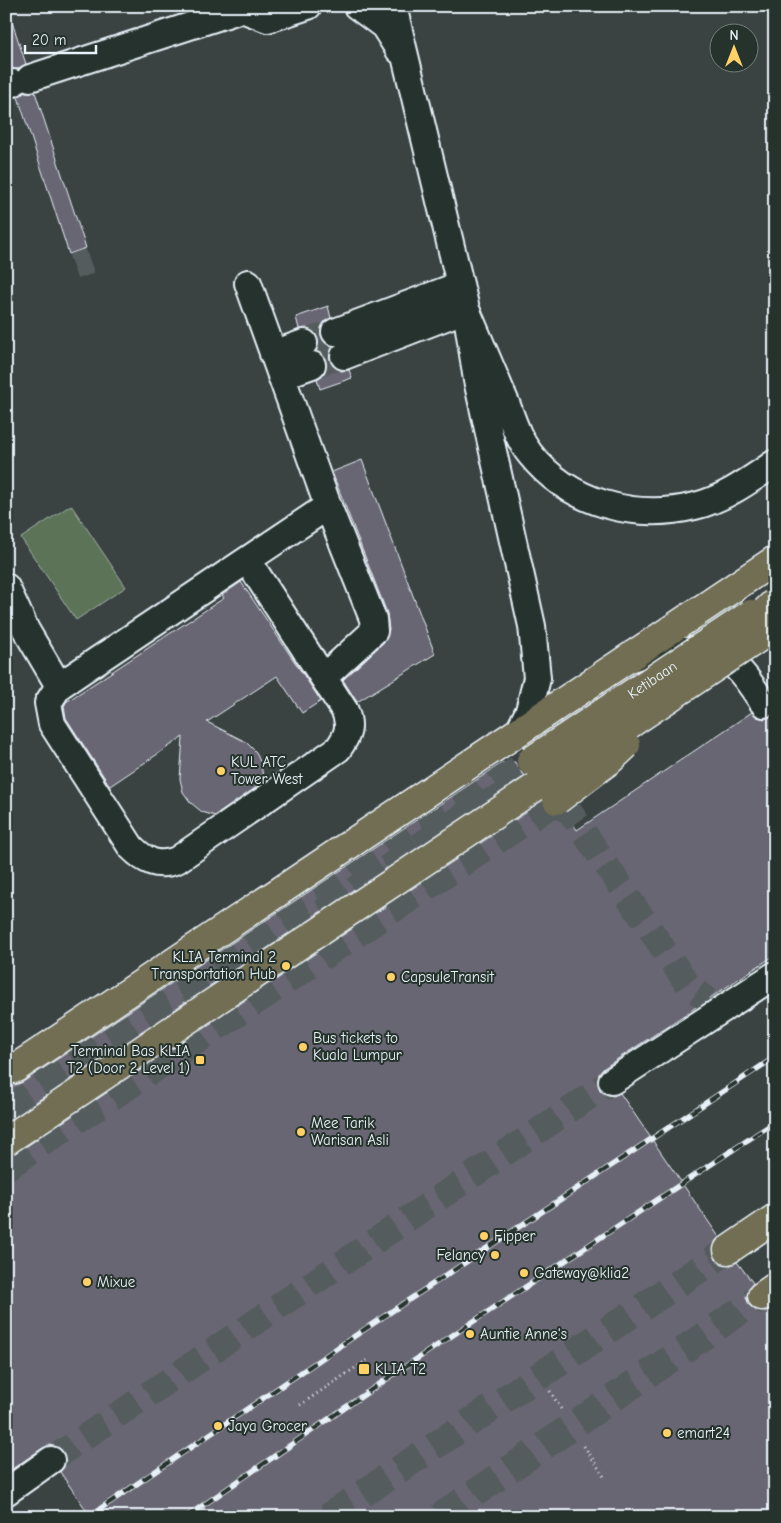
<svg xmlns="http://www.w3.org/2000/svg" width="781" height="1523" font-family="'Comic Neue',sans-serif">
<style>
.green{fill:#5c7358;stroke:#a2b2a8}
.building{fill:#686672;stroke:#e8f1f8}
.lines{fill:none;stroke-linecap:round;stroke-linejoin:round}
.minor-tunnel{stroke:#545c5d;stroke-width:26;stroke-dasharray:26 13;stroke-linecap:butt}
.major-tunnel{stroke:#545c5d;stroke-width:28;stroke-dasharray:28 14;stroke-linecap:butt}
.minor-casing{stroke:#e8f1f8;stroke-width:30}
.major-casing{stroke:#e8f1f8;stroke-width:31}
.path{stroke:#e8f1f8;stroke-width:3;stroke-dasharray:1 4;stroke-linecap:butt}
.minor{stroke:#26332d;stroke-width:26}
.major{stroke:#726e52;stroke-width:28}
.rail-casing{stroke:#e8f1f8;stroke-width:5.5}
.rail{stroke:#26332d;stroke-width:4;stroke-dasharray:11;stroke-linecap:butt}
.major-bridge-casing{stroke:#e8f1f8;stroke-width:31;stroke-linecap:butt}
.major-bridge{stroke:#726e52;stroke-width:28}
.poi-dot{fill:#ffd166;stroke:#26332d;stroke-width:2}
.labels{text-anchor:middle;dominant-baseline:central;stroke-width:4;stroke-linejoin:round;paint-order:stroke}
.street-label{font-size:15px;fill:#e8f1f8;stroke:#26332d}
.poi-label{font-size:15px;fill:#e8f1f8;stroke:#26332d;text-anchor:start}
</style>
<rect width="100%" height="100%" fill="#3a4242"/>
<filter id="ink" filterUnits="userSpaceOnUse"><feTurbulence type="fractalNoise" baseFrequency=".02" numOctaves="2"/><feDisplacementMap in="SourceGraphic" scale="10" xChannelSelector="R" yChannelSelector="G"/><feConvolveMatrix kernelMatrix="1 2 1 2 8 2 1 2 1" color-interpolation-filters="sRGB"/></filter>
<g filter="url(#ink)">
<path class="green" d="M71,505L126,587L76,620L21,538Z"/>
<path class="building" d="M6,16H10L26,64L18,69H8L6,62Z
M25,92H35L86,248L69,254L18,97Z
M328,306L331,318L323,323L320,329L321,337L325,343L332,347L329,354L330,362L334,367L341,371L349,370L352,378L320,389L317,379L324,374L327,368L326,360L322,354L316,351L318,338L314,332L307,328L299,329L296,317Z
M362,460L435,654L357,702L343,680L384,642L389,630L387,613L332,472Z
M241,582L321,701L302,713L277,676L207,722L246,742L256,752L261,764L263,777L261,784L215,816L202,812L191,803L183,792L180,779L183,737L110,786L66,718L64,706L66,702L224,598L222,595Z
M752,712L757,717L765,719L775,714V955L604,1068L599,1074L597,1081L600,1090L606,1095L613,1096L620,1093L719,1237L714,1243L712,1251L715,1259L722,1264L729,1266L737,1262L753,1283L748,1289L746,1297L749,1305L755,1310L763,1312L771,1309L775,1315V1517H91L60,1472L65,1466L66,1459L63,1452L58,1447L50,1445L43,1448L6,1473V1156L15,1154L542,802L544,809L550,814L558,816L566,813L577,830Z
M515,762L518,770L525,775L6,1122V1082L15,1085L23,1082L502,763Z"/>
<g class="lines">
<path class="minor-tunnel" d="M73,267L90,261
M304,343L335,332
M312,365L344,356
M258,956L479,805L510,794L549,800L570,812L688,985L708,1000
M51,1460L612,1081"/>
<path class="major-tunnel" d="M6,1111L531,761
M6,1167L557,800
M328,1517L728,1250
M440,1517L762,1296"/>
<g class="minor-casing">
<path id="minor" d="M357,6L384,26L399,50
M393,6L466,309L477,380L532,626L537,678L529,711L519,731
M242,9L268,19L308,6
M30,78L242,9L245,6
M6,85L13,83
M335,332L460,285
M273,354L304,343
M344,356L466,309C479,340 493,372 506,403C513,421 518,439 530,454C569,503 635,521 695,506C724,499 750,480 775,463
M281,376L312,365
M6,587L26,630L59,686L328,506L248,283
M628,659C654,649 707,646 730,662C744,672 754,690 764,704
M324,677L374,631L373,619L328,506
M59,686L48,703L52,724L131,847C145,861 158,868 177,860L338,749C348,735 351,727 345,711L248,561
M612,1081L775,975
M6,1492L51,1460"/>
</g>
<g class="major-casing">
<path id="major" d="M14,1069L775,560
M728,1250L775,1218
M762,1296L775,1287"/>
</g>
<path class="path" d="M550,1391L563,1412
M300,1405L367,1360
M584,1446L605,1478
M362,1514L364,1517"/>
<use href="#minor" class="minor"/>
<use href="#major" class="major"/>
<g class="rail-casing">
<path id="rail" d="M88,1517L368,1327L775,1057
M186,1517L397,1372L775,1122"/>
</g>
<use href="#rail" class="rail"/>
<g class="major-bridge-casing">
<g id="major-bridge">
<path d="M740,636L775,602"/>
<path id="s1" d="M531,761L751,614"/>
<path d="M557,800L610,760L626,745"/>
<path d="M6,1141L775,627"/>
</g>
</g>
<use href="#major-bridge" class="major-bridge"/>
</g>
</g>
<g class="poi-dot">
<circle cx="221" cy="771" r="5"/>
<circle cx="286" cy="966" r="5"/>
<circle cx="391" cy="977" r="5"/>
<circle cx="303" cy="1047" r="5"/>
<rect x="195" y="1055" width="10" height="10" rx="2.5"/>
<circle cx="301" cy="1132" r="5"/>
<circle cx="484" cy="1236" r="5"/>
<circle cx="495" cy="1255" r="5"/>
<circle cx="524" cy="1273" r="5"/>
<circle cx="87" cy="1282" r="5"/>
<circle cx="470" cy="1334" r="5"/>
<rect x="358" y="1363" width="12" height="12" rx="2.5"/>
<circle cx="218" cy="1426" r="5"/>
<circle cx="667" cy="1433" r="5"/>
</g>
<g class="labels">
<g class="street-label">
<text stroke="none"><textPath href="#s1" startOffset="146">Ketibaan</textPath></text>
</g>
<g class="poi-label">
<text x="231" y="762">KUL ATC<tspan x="231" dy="17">Tower West</tspan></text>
<text x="276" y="957" text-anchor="end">KLIA Terminal 2<tspan x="276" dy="17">Transportation Hub</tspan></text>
<text x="401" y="977">CapsuleTransit</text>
<text x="313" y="1038">Bus tickets to<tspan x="313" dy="17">Kuala Lumpur</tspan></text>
<text x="190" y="1051" text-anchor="end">Terminal Bas KLIA<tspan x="190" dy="17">T2 (Door 2 Level 1)</tspan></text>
<text x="311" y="1123">Mee Tarik<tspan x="311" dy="17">Warisan Asli</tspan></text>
<text x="494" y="1236">Fipper</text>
<text x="485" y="1255" text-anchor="end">Felancy</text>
<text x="534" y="1273">Gateway@klia2</text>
<text x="97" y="1282">Mixue</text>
<text x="480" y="1334">Auntie Anne's</text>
<text x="375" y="1369">KLIA T2</text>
<text x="228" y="1426">Jaya Grocer</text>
<text x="677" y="1433">emart24</text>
</g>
</g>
<rect width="781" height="1523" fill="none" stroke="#26332d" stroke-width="25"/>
<rect x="12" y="12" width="756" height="1498" fill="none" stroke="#e8f1f8" stroke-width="2" filter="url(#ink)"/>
<g transform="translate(734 48)"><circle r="24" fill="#26332d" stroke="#747f7e"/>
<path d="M0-4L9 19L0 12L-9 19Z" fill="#ffd166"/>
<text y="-8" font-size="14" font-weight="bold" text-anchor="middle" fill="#e8f1f8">N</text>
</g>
<path d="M25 45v8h71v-8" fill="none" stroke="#e8f1f8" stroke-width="2.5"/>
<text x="32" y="45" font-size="15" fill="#e8f1f8" stroke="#26332d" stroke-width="4" paint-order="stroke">20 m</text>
</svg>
